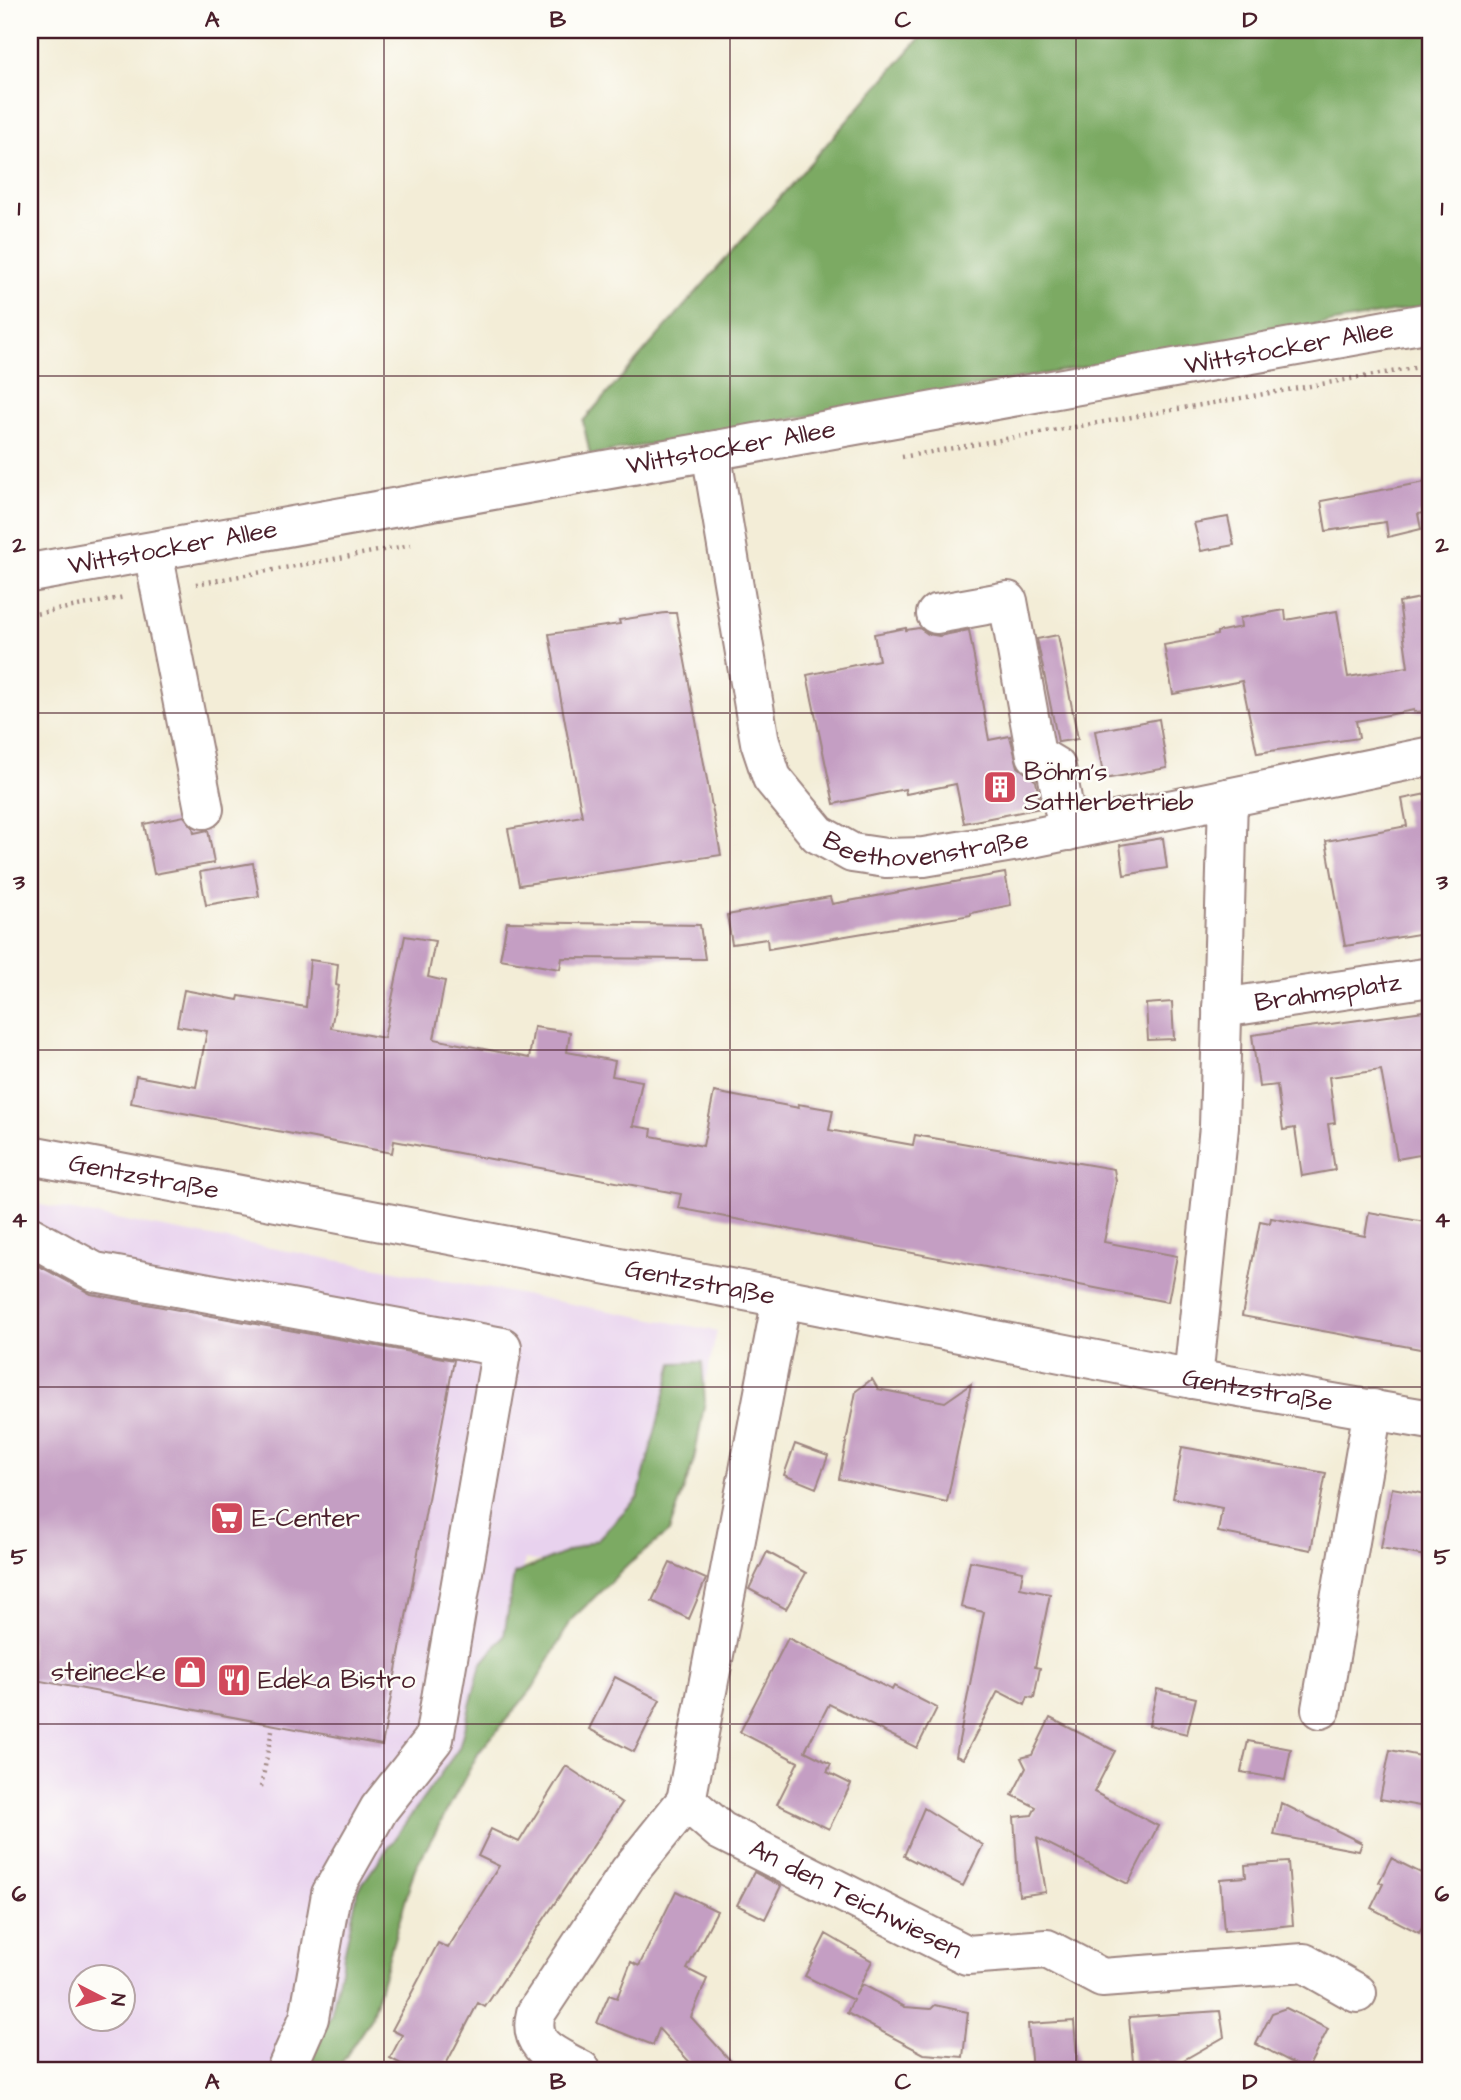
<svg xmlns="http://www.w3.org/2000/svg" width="1461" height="2100" font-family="'Architects Daughter',sans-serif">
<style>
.built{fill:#e8d2ee;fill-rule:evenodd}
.forest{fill:#7caa63;stroke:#636447;stroke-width:2}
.building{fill:#c49ec3}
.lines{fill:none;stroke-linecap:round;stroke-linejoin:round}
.minor-casing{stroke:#9e8681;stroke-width:42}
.major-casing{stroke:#9e8681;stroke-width:42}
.path{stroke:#9e8681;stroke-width:4.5;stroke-dasharray:2 5;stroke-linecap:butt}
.minor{stroke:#fff;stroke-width:38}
.major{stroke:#fff;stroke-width:38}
.grid{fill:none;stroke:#4a1f2b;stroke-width:2;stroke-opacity:0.55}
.labels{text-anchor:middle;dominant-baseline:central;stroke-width:5;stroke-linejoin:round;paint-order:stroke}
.street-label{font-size:26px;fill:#4a1f2b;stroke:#fdfcf7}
.poi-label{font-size:26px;fill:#4a1f2b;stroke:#fdfcf7;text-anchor:start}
.neatline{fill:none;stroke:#4a1f2b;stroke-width:2.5}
.grid-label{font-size:23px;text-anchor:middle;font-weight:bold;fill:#4a1f2b}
</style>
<rect width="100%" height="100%" fill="#fdfcf7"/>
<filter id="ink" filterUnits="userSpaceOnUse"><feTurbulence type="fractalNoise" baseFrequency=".0143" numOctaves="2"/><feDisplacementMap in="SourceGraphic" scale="14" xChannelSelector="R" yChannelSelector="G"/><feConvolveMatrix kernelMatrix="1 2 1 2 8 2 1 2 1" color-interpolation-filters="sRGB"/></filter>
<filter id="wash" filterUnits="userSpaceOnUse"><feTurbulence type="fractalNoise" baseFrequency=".00686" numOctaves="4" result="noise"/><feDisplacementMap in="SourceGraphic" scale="28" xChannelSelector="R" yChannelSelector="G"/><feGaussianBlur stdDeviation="1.57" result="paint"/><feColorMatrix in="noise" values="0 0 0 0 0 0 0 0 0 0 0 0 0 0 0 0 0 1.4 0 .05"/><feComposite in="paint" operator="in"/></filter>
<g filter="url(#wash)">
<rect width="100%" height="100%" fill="#f3edd7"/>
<path class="built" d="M30,1203L717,1331L678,1507L584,1570L525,1559L496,1729L370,1924L313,2070H30ZM80,1978H122V2020H80Z"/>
<path class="forest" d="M927,30H1431V305L590,455L583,421Z
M702,1362L705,1401L694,1460L669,1532L629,1564L572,1619L533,1688L479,1752L414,1871L371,2018L337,2070H306L331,2015L358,1890L459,1748L481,1664L504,1636L514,1574L598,1539L638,1497L673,1363Z"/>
<g id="blocks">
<path class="building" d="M1431,481V512L1418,514L1421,529L1388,537L1386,522L1326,531L1321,501Z
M1228,517L1234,545L1201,551L1194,523Z
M1431,596V711L1414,712V710L1356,721L1359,738L1257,753L1242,681L1173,694L1164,645L1217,635V632L1241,627L1240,618L1285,610L1286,620L1337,611L1348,677L1408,667L1399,602Z
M665,613H676L721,855L519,885L508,829L582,816L549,634L620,624L619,620Z
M906,628V630L919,628L928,634L939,636L969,630L989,740L1010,736L1018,767L1036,781L1041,808L964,823L956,784L906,794L905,789L834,804L807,675L879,660L874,634Z
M1058,635L1078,739L1058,742L1037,639Z
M1159,719L1167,768L1104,779L1095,731Z
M1431,793V932L1345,946L1326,841L1407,826L1402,799Z
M184,816L193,827L194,833L208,830L214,863L154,874L144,824Z
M1163,838L1167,868L1124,875L1120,845Z
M253,863L259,896L206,905L200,872Z
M1005,873L1011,905L971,913V915L768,949L767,939L732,944L727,915L830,897L832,904Z
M507,922L700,925L705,959L562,958L560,969L500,959Z
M405,936L435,941L428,977L445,981L434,1039L529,1058L534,1027L570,1032L567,1052L615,1061L612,1076L642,1081L633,1126L652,1129L651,1136L703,1146L714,1092L799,1108L798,1104L833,1110L829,1130L913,1145L915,1135L1114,1169L1116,1181L1104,1242L1177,1256L1168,1302L678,1208L681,1194L394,1141L392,1153L131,1103L136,1076L196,1087L207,1031L177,1026L184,990L238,1000L239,996L306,1007L310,960L338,964L336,985L339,986L331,1028L384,1038Z
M1172,1002L1174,1039L1148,1040L1146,1004Z
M1431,1010V1153L1397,1159L1381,1070L1329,1077L1335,1123L1328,1124L1335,1170L1302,1176L1295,1128L1283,1130L1277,1085L1259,1087L1252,1035Z
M1369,1212L1431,1223V1351L1242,1316L1260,1221L1270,1223L1271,1218L1365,1236Z
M30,1261L91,1294L454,1360L382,1745L30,1679Z
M872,1379L878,1389L945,1402L971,1384L947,1502L839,1479L856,1391Z
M795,1444L828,1456L816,1488L784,1475Z
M1182,1447L1326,1473L1311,1550L1218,1532L1222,1508L1173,1498Z
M1392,1488L1431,1495V1557L1381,1548Z
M767,1552L806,1573L786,1609L749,1589Z
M970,1561L1023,1571L1020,1588L1050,1594L1035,1667L1040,1668L1034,1698L1028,1697L1025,1705L998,1691L963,1759L956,1756L984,1612L961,1607Z
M670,1563L706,1579L689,1619L652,1601Z
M788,1638L892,1690L894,1686L937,1708L917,1748L829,1704L805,1751L831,1764L827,1772L851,1784L829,1829L777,1804L798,1762L740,1732Z
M615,1677L660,1700L634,1752L589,1729Z
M1157,1689L1196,1698L1187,1734L1149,1725Z
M1050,1718L1115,1751L1094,1792L1158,1826L1128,1884L1037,1838L1046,1892L1019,1896L1014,1817L1032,1815L1036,1807L1012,1795L1026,1768L1021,1758L1032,1755Z
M1248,1741L1291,1749L1285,1780L1241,1772Z
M1390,1750L1431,1758V1808L1380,1799Z
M566,1766L622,1803L485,2007L478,2003L443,2070H412L390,2058L402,2035L392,2030L438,1943L448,1948L499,1866L478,1856L491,1829L519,1842Z
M1281,1803L1362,1843L1359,1851L1274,1835Z
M924,1808L983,1845L963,1886L904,1856Z
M1391,1858L1431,1878V1909L1419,1933L1371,1908L1383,1884L1379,1882Z
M1288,1862L1293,1925L1224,1931L1220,1879L1246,1877L1245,1865Z
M754,1872L781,1886L765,1919L737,1905Z
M676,1891L717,1911L687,1969L707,1979L691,2017L739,2070H697L659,2029L653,2045L597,2023L609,1995L617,1998L631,1962L639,1966Z
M826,1934L872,1961L855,1996L862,1984L905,2007L931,2009L935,2005L968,2012L963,2057L924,2054L847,2013L853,2000L805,1976Z
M1286,2008L1328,2029L1307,2070L1256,2044L1272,2013Z
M1220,2011L1224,2037L1166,2070H1161L1156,2060L1133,2062L1129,2017Z
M1074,2021L1078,2070H1032L1028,2024Z"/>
</g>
</g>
<g filter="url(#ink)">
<use href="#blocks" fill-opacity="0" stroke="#9e8681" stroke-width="2"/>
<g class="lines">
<g class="minor-casing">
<g id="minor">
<path id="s1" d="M711,451L760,742L772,778L818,834L852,853L886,858L924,857L1018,841L1431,756"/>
<path d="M153,552L204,809"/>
<path d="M936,614L1008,601L1036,755L1056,767L1068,831"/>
<path id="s2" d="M1222,1008L1431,977"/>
<path id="s3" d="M30,1155L782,1298L1193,1379L1431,1420"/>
<path d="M30,1236L95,1272L502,1347L434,1739L379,1809L331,1894L309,2018L286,2070"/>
<path id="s4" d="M782,1298L686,1801L721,1831L967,1955L1047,1949L1102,1978L1304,1963L1357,1993"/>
<path d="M1193,1379L1219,1127L1228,798"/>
<path d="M1321,1709L1373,1409"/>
<path d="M581,2070C555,2055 527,2048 536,2013L629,1872L686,1801"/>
</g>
</g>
<g class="major-casing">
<g id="major">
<path id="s5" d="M30,573L1431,322"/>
</g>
</g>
<path class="path" d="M902,457L1431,365
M196,584L411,545
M30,615L125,597
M261,1787L273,1725"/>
<use href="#minor" class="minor"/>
<use href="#major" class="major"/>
</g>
</g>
<path class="grid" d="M384,30V2070M730,30V2070M1076,30V2070M30,376H1431M30,713H1431M30,1050H1431M30,1387H1431M30,1724H1431"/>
<defs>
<g id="building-square" transform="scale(1.75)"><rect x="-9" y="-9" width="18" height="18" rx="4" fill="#d1495b" stroke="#fdfcf7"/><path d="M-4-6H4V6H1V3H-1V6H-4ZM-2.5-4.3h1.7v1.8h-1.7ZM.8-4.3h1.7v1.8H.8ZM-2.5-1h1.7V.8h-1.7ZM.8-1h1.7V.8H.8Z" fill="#fff"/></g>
<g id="supermarket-square" transform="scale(1.75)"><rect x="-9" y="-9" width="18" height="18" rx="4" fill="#d1495b" stroke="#fdfcf7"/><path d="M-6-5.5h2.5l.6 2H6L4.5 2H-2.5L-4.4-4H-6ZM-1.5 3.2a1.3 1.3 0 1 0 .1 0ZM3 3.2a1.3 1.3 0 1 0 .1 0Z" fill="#fff"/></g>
<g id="shop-square" transform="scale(1.75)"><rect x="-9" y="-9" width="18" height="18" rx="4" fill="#d1495b" stroke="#fdfcf7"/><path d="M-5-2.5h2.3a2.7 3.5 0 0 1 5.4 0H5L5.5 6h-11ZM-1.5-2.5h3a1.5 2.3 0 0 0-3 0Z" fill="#fff"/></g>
<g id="restaurant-square" transform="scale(1.75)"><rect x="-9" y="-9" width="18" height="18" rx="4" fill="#d1495b" stroke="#fdfcf7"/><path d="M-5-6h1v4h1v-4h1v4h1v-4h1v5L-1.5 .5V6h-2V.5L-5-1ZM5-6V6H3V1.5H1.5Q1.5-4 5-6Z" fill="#fff"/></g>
</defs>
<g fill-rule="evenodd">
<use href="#building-square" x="1000" y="787"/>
<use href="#supermarket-square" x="227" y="1518"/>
<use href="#shop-square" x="190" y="1672"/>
<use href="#restaurant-square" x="234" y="1680"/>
</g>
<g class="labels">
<g class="street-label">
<text stroke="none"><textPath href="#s5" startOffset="1279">Wittstocker Allee</textPath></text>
<text stroke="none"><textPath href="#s5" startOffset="712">Wittstocker Allee</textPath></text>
<text stroke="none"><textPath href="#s5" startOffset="145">Wittstocker Allee</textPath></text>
<text stroke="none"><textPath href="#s1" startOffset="518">Beethovenstraße</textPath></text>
<text stroke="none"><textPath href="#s2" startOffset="107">Brahmsplatz</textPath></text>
<text stroke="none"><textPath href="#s3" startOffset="116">Gentzstraße</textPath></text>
<text stroke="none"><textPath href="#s3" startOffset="682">Gentzstraße</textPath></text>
<text stroke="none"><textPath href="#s3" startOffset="1250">Gentzstraße</textPath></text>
<text stroke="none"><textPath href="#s4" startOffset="709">An den Teichwiesen</textPath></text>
</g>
<g class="poi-label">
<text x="1024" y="772">Böhm’s<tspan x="1024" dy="30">Sattlerbetrieb</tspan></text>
<text x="252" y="1518">E-Center</text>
<text x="166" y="1672" text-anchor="end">steinecke</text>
<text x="258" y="1680">Edeka Bistro</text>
</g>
</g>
<rect width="1461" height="2100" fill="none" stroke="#fdfcf7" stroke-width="77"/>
<g transform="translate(102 1998) rotate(96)"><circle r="33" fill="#fdfcf7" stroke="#b5a4a5" stroke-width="2"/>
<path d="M0-5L12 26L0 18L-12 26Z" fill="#d1495b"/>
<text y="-10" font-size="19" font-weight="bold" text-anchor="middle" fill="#4a1f2b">N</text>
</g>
<rect x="38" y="38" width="1384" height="2024" class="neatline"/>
<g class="grid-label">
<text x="212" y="27">A</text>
<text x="558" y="27">B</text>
<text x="903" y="27">C</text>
<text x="1250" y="27">D</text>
<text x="19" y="215">1</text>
<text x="1442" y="215">1</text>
<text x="19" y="552">2</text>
<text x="1442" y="552">2</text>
<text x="19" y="889">3</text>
<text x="1442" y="889">3</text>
<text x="19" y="1227">4</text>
<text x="1442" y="1227">4</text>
<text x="19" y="1564">5</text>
<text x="1442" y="1564">5</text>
<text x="19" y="1901">6</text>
<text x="1442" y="1901">6</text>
<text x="212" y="2089">A</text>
<text x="558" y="2089">B</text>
<text x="903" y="2089">C</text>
<text x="1250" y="2089">D</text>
</g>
</svg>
